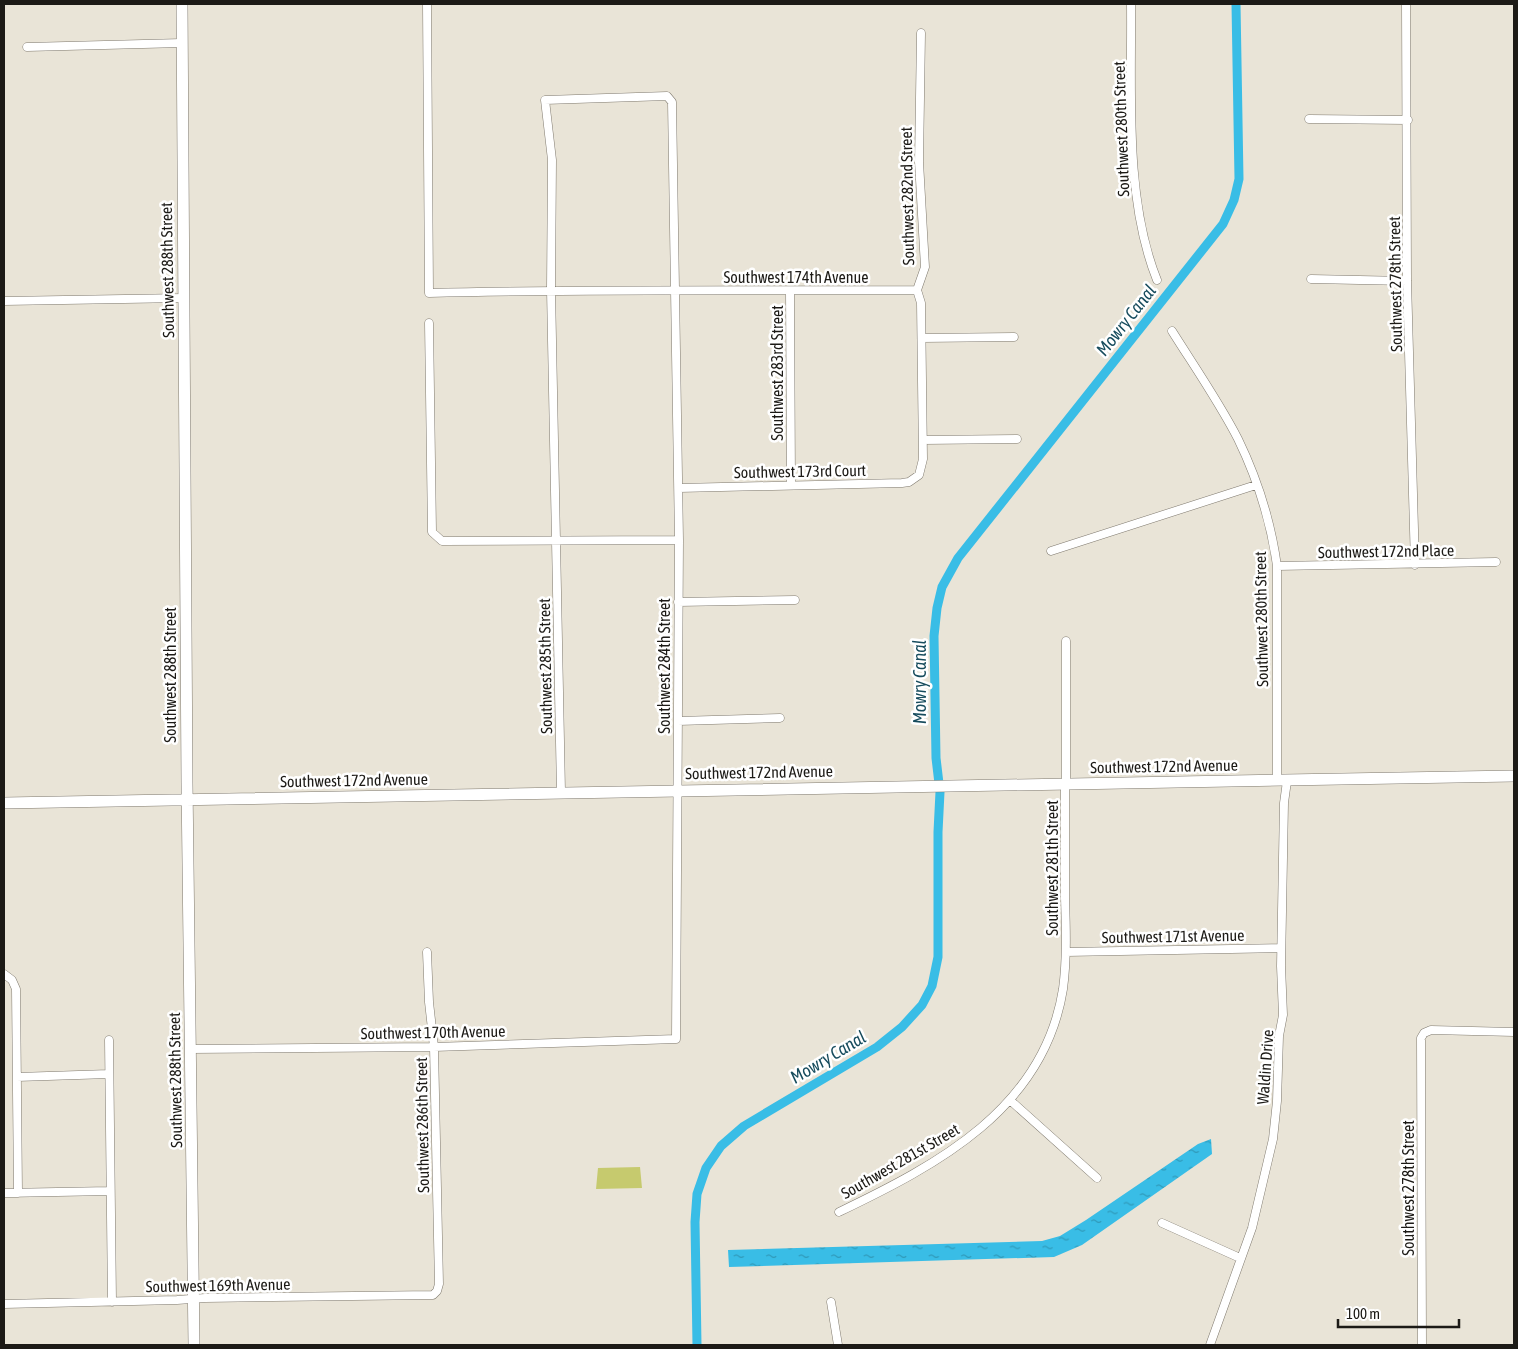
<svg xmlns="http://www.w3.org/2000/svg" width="1518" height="1349" font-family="'Asap Condensed',sans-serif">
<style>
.pitch{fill:#c6ca6e}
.water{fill:url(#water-ripples)}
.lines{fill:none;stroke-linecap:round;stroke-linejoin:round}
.canal{stroke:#39bde6;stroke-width:9}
.street-casing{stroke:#7f796e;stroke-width:9}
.secondary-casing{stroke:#7f796e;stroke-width:12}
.street{stroke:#fff;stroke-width:8}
.secondary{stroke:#fff;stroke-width:11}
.labels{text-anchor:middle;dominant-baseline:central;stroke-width:5;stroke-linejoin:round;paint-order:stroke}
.street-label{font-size:16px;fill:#1c1a16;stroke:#fff}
.water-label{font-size:18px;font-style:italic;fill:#174c5d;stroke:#fff}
</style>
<defs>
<pattern id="water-ripples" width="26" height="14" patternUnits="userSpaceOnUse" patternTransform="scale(1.25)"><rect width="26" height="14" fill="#39bde6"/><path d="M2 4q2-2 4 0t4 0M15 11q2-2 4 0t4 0" fill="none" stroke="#2f99b9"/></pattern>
</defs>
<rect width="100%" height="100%" fill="#e9e4d7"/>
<path class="pitch" d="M640,1167L642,1188L596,1189L598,1168Z"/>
<path class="water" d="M1211,1139L1212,1154L1082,1245L1054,1257L729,1267L728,1250L1042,1241L1060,1236L1086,1220L1198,1144Z"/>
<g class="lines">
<path class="canal" d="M697,1345L695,1222L697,1194L706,1168L721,1146L744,1126L877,1047L902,1027L922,1005L932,986L938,957V832L940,792L936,758L934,636L937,608L942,587L958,558L1223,224L1234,200L1239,179L1236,4"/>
<g class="street-casing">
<path id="street" d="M427,4L429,293C592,289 754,291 917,290
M1131,4C1132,91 1124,198 1157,280
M1406,4L1407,281L1415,565
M27,47L182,43
M1309,119L1408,120
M1311,279L1407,281
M790,291L791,485
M4,301L184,298
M429,323L432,532L442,541L679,540
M1172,331C1194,366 1219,402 1238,439C1257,478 1271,523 1277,566V781
M922,338L1014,337
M923,440L1017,439
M679,488L902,483L909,482L919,475L923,459L921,303L917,290L925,267L919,162L921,33
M1051,551L1256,485
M1277,566L1496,562
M678,602L795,600
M1066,641V784
M678,721L780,718
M1066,952L1281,948
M4,974L12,980L16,989L18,1193
M109,1040L112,1302
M190,1049L434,1047L676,1039L679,540L672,102L667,96L545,100L552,160L551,290L561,792
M17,1077L109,1074
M1011,1101L1097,1178
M4,1193L110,1191
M839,1212C937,1165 1044,1109 1063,989C1067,959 1066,928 1065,898C1065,860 1065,822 1065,784
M1162,1223L1240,1258
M831,1302L838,1345
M4,1304L177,1300L205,1298L433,1295L437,1291L439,1284L434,1047L429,1002L427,952
M1210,1345L1252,1228L1273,1139L1277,1101L1279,1036L1283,1015L1281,966L1284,803L1287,781
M1422,1345L1421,1038L1424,1033L1431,1030L1514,1032"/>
</g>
<g class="secondary-casing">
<path id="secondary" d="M182,4L187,783L194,1345
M4,803L1514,776"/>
</g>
<use href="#street" class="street"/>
<use href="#secondary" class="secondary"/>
</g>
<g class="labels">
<g class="street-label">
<text transform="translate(1121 129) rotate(-92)">Southwest 280th Street</text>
<text transform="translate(907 196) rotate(-91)">Southwest 282nd Street</text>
<text transform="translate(167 270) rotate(-91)">Southwest 288th Street</text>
<text x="796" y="277">Southwest 174th Avenue</text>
<text transform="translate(1395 284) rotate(-91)">Southwest 278th Street</text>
<text transform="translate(777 373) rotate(-90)">Southwest 283rd Street</text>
<text transform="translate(800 471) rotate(-1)">Southwest 173rd Court</text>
<text transform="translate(1386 551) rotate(-1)">Southwest 172nd Place</text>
<text transform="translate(1261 619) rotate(-91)">Southwest 280th Street</text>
<text transform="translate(545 666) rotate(-91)">Southwest 285th Street</text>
<text transform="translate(664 666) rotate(-90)">Southwest 284th Street</text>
<text transform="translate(170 675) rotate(-90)">Southwest 288th Street</text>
<text transform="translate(1164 766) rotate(-1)">Southwest 172nd Avenue</text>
<text transform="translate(759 772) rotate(-1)">Southwest 172nd Avenue</text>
<text transform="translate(354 780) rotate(-1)">Southwest 172nd Avenue</text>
<text transform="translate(1052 868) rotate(-90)">Southwest 281th Street</text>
<text transform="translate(1173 936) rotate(-1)">Southwest 171st Avenue</text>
<text transform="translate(433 1032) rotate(-1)">Southwest 170th Avenue</text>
<text transform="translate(1265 1067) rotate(-86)">Waldin Drive</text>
<text transform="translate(175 1080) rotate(-91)">Southwest 288th Street</text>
<text transform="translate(422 1125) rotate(-91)">Southwest 286th Street</text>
<text transform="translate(900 1161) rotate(-30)">Southwest 281st Street</text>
<text transform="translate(1408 1188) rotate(-90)">Southwest 278th Street</text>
<text transform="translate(218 1285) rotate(-1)">Southwest 169th Avenue</text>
</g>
<g class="water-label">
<text transform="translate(1126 320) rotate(-52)">Mowry Canal</text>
<text transform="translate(919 682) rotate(-90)">Mowry Canal</text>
<text transform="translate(828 1057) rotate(-31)">Mowry Canal</text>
</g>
</g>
<rect width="1518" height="1349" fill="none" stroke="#1c1a16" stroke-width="10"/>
<path d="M1338 1319v8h121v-8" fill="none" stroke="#1c1a16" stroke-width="2.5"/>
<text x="1346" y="1319" font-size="15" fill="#1c1a16" stroke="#ffffff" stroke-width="4" paint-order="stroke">100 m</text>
</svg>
